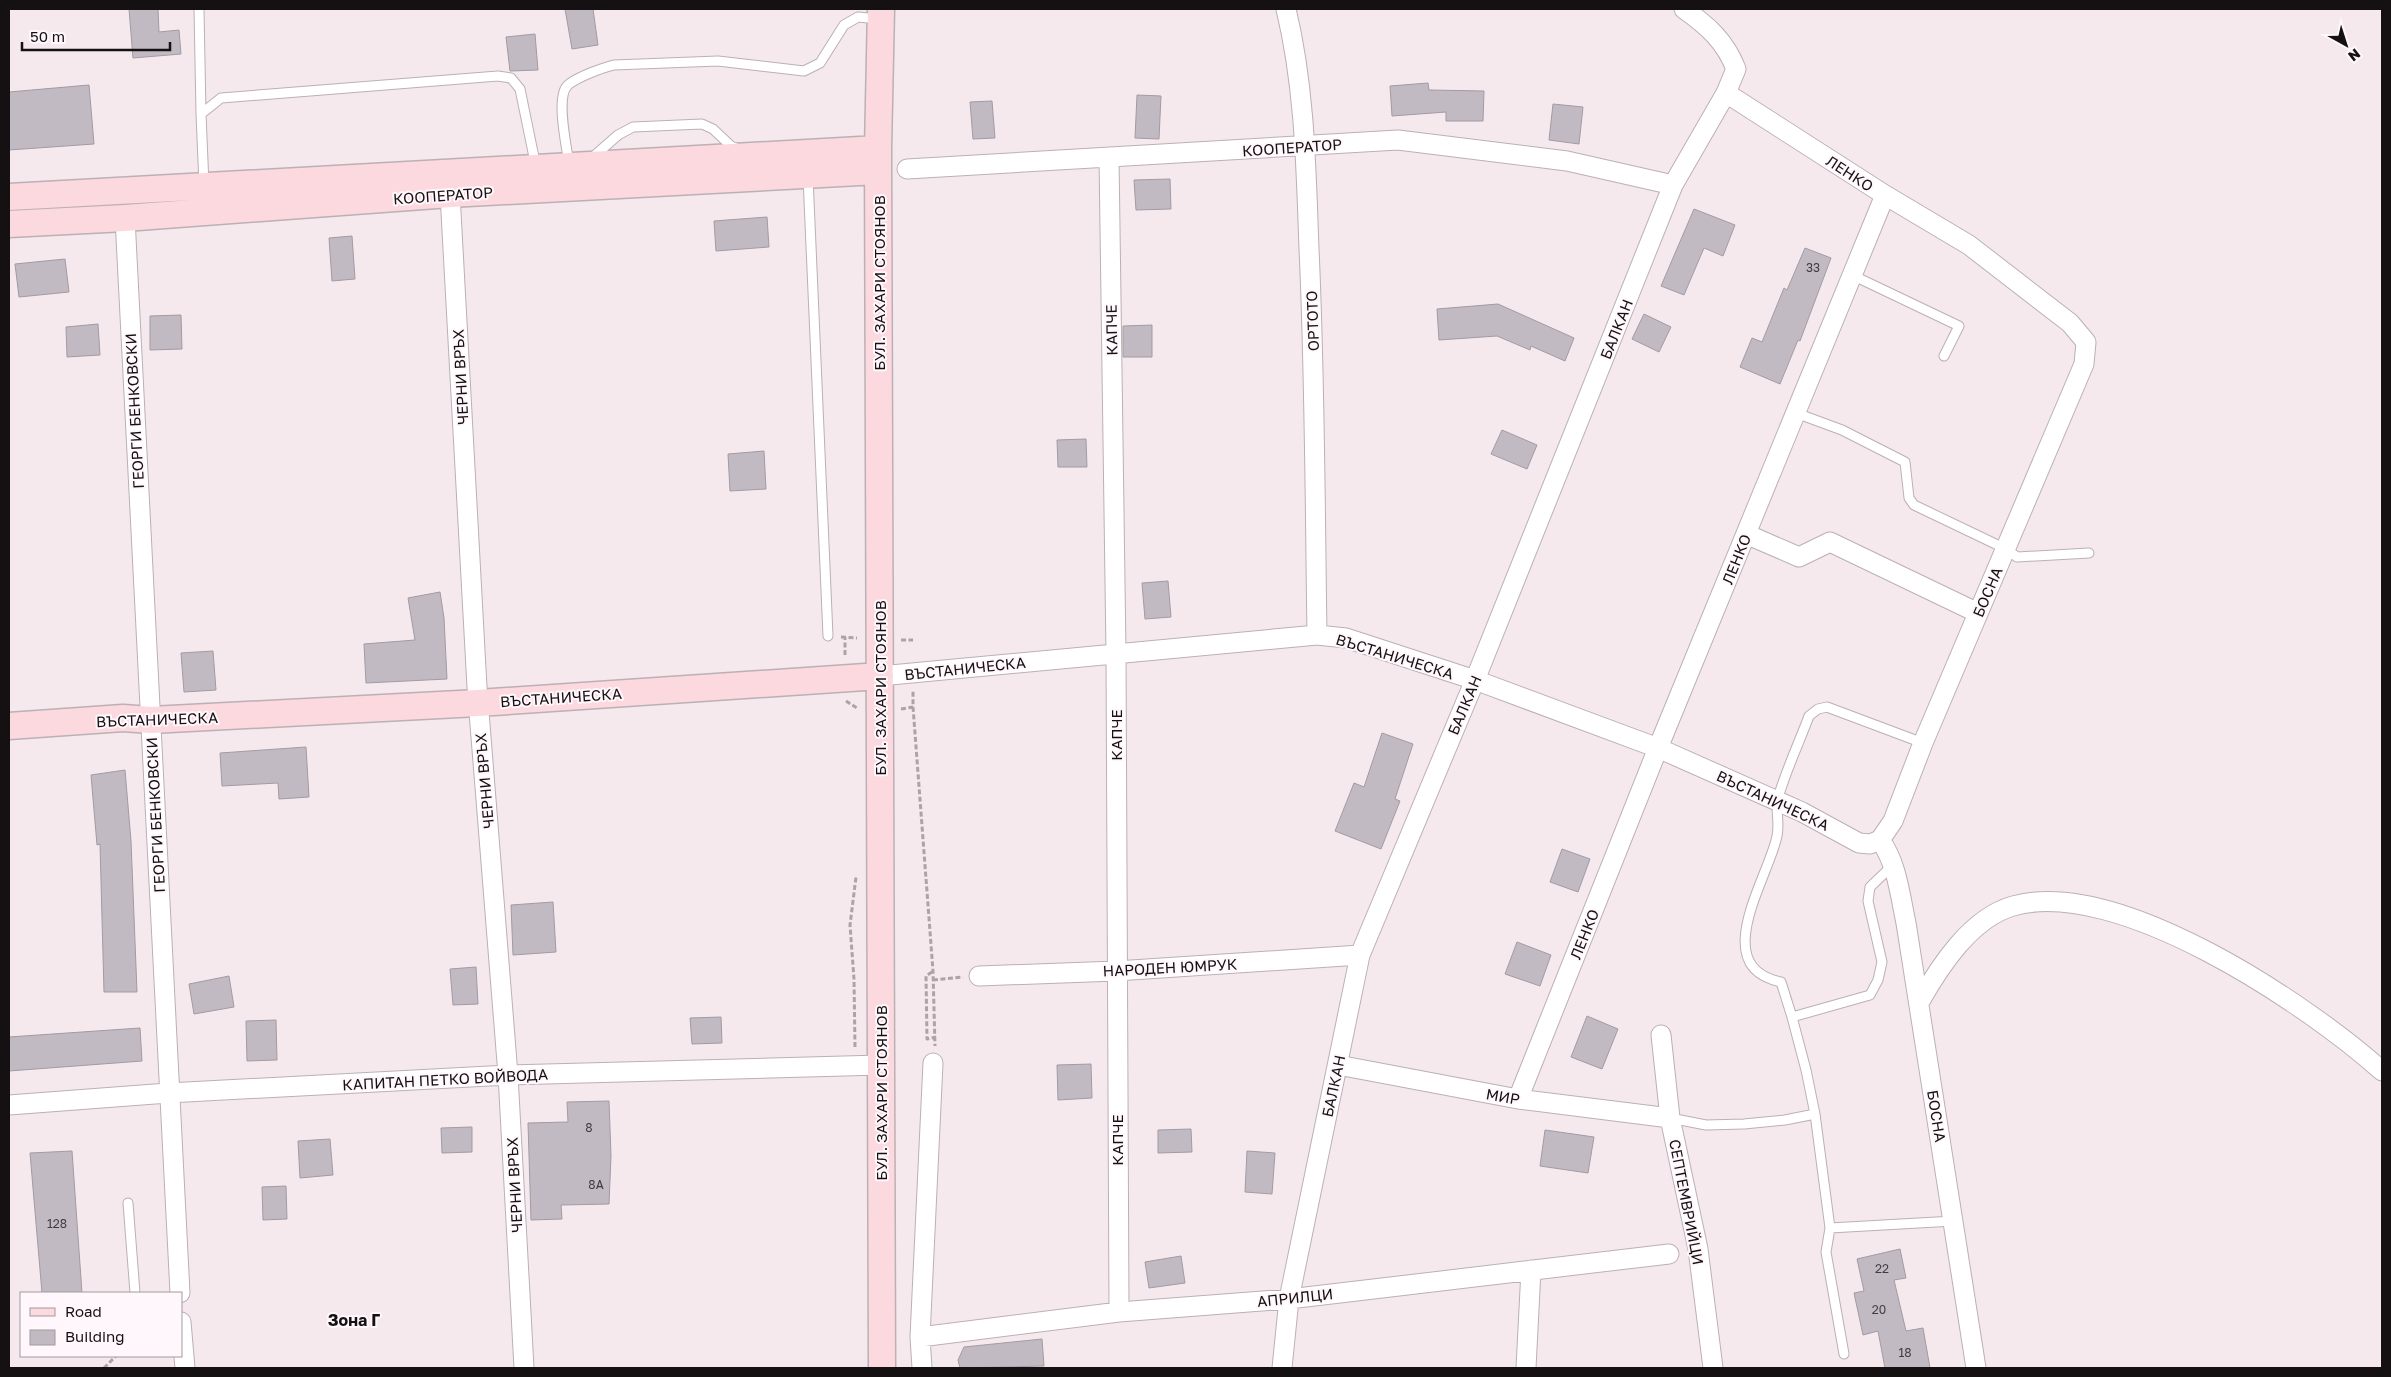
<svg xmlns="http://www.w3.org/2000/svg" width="2391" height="1377" font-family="'Golos Text',sans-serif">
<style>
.building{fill:#c2bac3;stroke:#a29ba3}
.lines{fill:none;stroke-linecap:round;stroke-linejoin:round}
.lane-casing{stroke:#bbb0b5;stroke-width:11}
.street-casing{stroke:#bbb0b5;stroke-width:21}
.secondary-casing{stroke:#bbb0b5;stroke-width:29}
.path{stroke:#ada3a7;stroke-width:3;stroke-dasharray:5 2.5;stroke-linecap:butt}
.lane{stroke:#fff;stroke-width:9}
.street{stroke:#fff;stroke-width:19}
.secondary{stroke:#fbd9de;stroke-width:26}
.labels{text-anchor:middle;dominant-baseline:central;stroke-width:4;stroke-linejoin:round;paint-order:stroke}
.number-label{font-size:12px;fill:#403b3f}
.street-label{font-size:15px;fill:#151113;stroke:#fff7fb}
.neighbourhood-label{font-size:16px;font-weight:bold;fill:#151113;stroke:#fff7fb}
</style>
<rect width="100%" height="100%" fill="#f5e9ee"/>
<path class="building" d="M129,9H158L159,32L179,30L181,54L133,58Z
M565,9H593L598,45L572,49Z
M535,34L538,70L510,71L506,37Z
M1428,83L1429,90L1484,91L1483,121H1446V112L1392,116L1390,86Z
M89,85L94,144L9,150V92Z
M1137,95L1161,96L1159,139L1135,138Z
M992,101L995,138L973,139L970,102Z
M1553,104L1583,107L1579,144L1549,140Z
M1170,179L1171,209L1136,210L1134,180Z
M1694,209L1735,225L1723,256L1704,248L1684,295L1661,286Z
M767,217L769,247L716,251L714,221Z
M352,236L355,279L332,281L329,238Z
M1805,248L1831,258L1800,341L1798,340L1780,384L1740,367L1752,338L1762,342L1784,288L1787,290Z
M65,259L69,292L19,297L15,264Z
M1498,304L1574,338L1565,361L1531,346L1530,350L1497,336L1439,340L1437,309Z
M1644,314L1671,327L1659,352L1632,339Z
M181,315L182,349L150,350V316Z
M98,324L100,355L67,357L66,327Z
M1152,325V357H1123V326Z
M1502,430L1537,445L1527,469L1491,454Z
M1086,439L1087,467H1058L1057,440Z
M764,451L766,489L730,491L728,454Z
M1168,581L1171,617L1145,619L1142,583Z
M440,592L444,618L447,679L366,683L364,644L415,640L408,598Z
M213,651L216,690L184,692L181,653Z
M1382,733L1413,744L1395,799L1400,801L1381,849L1335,831L1354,783L1364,787Z
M306,747L309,797L279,799L278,783L222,786L220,753Z
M125,770L131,841L137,992H104L100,844L97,845L91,775Z
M1562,849L1590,859L1578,892L1550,882Z
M553,902L556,952L513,955L511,905Z
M1517,942L1551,955L1540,986L1505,974Z
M476,967L478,1004L453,1005L450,969Z
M229,976L234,1007L194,1014L189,984Z
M1587,1016L1618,1029L1602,1069L1571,1057Z
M721,1017L722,1043L692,1044L690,1018Z
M276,1020L277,1060L247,1061L246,1021Z
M140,1028L142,1061L9,1071V1037Z
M1091,1064L1092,1098L1058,1100L1057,1065Z
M609,1101L611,1156L609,1204L561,1205L562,1219L531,1220L528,1123L568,1122L567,1102Z
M472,1127V1152L442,1153L441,1128Z
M1191,1129L1192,1152L1158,1153V1130Z
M1545,1130L1594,1137L1588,1173L1540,1166Z
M330,1139L333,1175L300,1178L298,1141Z
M72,1151L82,1293H42L30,1153Z
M1247,1151L1275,1153L1272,1194L1245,1192Z
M286,1186L287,1219L263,1220L262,1187Z
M1900,1249L1906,1278L1894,1280L1906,1331L1923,1328L1930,1368H1885L1878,1331L1863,1335L1854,1293L1864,1291L1857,1259Z
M1181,1256L1185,1283L1149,1288L1145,1262Z
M1042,1339L1044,1366L960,1368L958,1360L964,1347Z"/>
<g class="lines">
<g class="lane-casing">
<path id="lane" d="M199,9L201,114
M593,157L618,135L633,127L702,124L713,129L731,146L738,149
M569,164C567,148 555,96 568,85C577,77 602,68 614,65L718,61L804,71L820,63L844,25L858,17L878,19
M808,177L828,636
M204,185L201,114L221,98L498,76L511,78L520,89L536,167
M1852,275L1959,326L1944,356
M1796,413L1842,430L1905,462L1909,498L1914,505L2006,549L2017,557L2089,553
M1893,865L1870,887L1868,901L1882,962L1878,980L1870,995L1792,1017L1781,982C1707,967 1769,877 1777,836C1780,823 1775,807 1778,798C1786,770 1799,743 1809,716L1818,709L1827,707L1923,743
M1815,1114L1830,1228L1826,1252L1844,1354
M1670,1118L1706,1125L1744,1124L1785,1120L1815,1114L1806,1070L1792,1017
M128,1203L135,1293
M1830,1228L1954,1221"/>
</g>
<g class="street-casing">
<path id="street" d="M1286,9C1305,88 1306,168 1309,249C1315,378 1315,506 1317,635
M1109,157L1116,653L1119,1312
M907,169L1398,140L1567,161L1673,185
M450,194L477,687L508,1075L524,1368
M125,218L180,1293
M1746,534L1799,557L1830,542L1978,613
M880,676L1317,635L1346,638L1475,680L1658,748L1802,812L1859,843L1870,844L1880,840L1893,821L1923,743L2084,364L2086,342L2070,323L1969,245L1885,195
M1880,840C1897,863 1900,895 1906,923L1976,1368
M979,976L1116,971L1360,955
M1920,1001C1940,966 1971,918 2013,906C2117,876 2307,1004 2382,1071
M1661,1035L1670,1118L1698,1249L1713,1368
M1338,1065L1518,1099L1670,1118
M1518,1099L1658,748L1885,195L1726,93
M9,1105L168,1093L508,1075L881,1065
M181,1322L185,1368
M920,1337L1119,1312L1289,1299L1669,1254
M922,1368L920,1337L933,1063
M1282,1368L1289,1299L1360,955L1475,680L1673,185L1726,93L1736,69C1725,41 1708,26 1684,9
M1526,1368L1531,1270"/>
</g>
<g class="secondary-casing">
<path id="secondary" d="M881,9L878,149L882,1368
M9,197L878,149
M9,224L125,218L450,194L878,171
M9,726L123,718L151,720L478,703L880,676"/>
</g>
<path class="path" d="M841,637L857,638
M901,640H913
M845,655V637
M846,701L857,708
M913,707L933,971L935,1046
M901,709L913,707V690
M932,972L926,976L927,1039L936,1037
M933,980L963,977
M855,1047L854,979L850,925L856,877
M104,1368L116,1356"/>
<use href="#lane" class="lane"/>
<use href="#street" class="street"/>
<use href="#secondary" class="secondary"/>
</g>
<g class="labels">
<g class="number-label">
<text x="1813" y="267">33</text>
<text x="589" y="1127">8</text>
<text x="596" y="1184">8А</text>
<text x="57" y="1223">128</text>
<text x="1882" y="1268">22</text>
<text x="1879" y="1309">20</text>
<text x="1905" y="1352">18</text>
</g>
<g class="street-label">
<text transform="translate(1292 147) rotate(-4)">КООПЕРАТОР</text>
<text transform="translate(1850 173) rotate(33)">ЛЕНКО</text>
<text transform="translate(443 195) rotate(-4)">КООПЕРАТОР</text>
<text transform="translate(879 283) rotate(-90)">БУЛ. ЗАХАРИ СТОЯНОВ</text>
<text transform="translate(1312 321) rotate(-92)">ОРТОТО</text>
<text transform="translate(1616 329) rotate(-68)">БАЛКАН</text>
<text transform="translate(1111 330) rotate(-91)">КАПЧЕ</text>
<text transform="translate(460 377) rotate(-93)">ЧЕРНИ ВРЪХ</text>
<text transform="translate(134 411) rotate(-93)">ГЕОРГИ БЕНКОВСКИ</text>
<text transform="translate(1736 559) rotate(-68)">ЛЕНКО</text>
<text transform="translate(1987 592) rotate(-67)">БОСНА</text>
<text transform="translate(1395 656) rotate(17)">ВЪСТАНИЧЕСКА</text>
<text transform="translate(965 668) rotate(-6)">ВЪСТАНИЧЕСКА</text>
<text transform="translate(880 688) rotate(-90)">БУЛ. ЗАХАРИ СТОЯНОВ</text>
<text transform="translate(561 697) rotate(-4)">ВЪСТАНИЧЕСКА</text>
<text transform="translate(1464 705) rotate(-67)">БАЛКАН</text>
<text transform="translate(157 719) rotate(-2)">ВЪСТАНИЧЕСКА</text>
<text transform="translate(1116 735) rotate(-90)">КАПЧЕ</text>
<text transform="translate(484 781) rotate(-95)">ЧЕРНИ ВРЪХ</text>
<text transform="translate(1773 800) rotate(25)">ВЪСТАНИЧЕСКА</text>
<text transform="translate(155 815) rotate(-93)">ГЕОРГИ БЕНКОВСКИ</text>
<text transform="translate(1584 934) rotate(-68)">ЛЕНКО</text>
<text transform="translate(1170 967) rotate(-3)">НАРОДЕН ЮМРУК</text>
<text transform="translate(445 1079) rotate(-3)">КАПИТАН ПЕТКО ВОЙВОДА</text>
<text transform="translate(1333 1086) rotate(-78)">БАЛКАН</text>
<text transform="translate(881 1093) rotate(-90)">БУЛ. ЗАХАРИ СТОЯНОВ</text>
<text transform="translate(1503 1096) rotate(10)">МИР</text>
<text transform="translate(1937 1116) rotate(81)">БОСНА</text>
<text transform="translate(1117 1140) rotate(-90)">КАПЧЕ</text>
<text transform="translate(514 1185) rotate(-93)">ЧЕРНИ ВРЪХ</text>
<text transform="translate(1687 1202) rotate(79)">СЕПТЕМВРИЙЦИ</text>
<text transform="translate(1295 1297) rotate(-6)">АПРИЛЦИ</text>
</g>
<g class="neighbourhood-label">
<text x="354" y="1320">Зона Г</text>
</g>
</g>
<rect width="2391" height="1377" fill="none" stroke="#151113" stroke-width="20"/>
<rect x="20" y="1292" width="162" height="65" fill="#fff7fb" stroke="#a19b9e"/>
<rect x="30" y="1308" width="25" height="8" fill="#fbd9de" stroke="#a19b9e"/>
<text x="65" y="1317" font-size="15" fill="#151113">Road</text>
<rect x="30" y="1330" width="25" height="15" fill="#c2bac3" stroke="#a19b9e"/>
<text x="65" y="1342" font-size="15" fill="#151113">Building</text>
<g transform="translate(2346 45) rotate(141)" stroke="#fff7fb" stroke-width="4" paint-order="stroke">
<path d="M0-4L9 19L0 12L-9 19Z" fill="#151113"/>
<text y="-8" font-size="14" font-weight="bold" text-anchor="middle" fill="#151113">N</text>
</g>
<path d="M22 42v8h148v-8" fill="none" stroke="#151113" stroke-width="2.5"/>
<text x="30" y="42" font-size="15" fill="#151113" stroke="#fff7fb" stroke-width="4" paint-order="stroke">50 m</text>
</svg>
